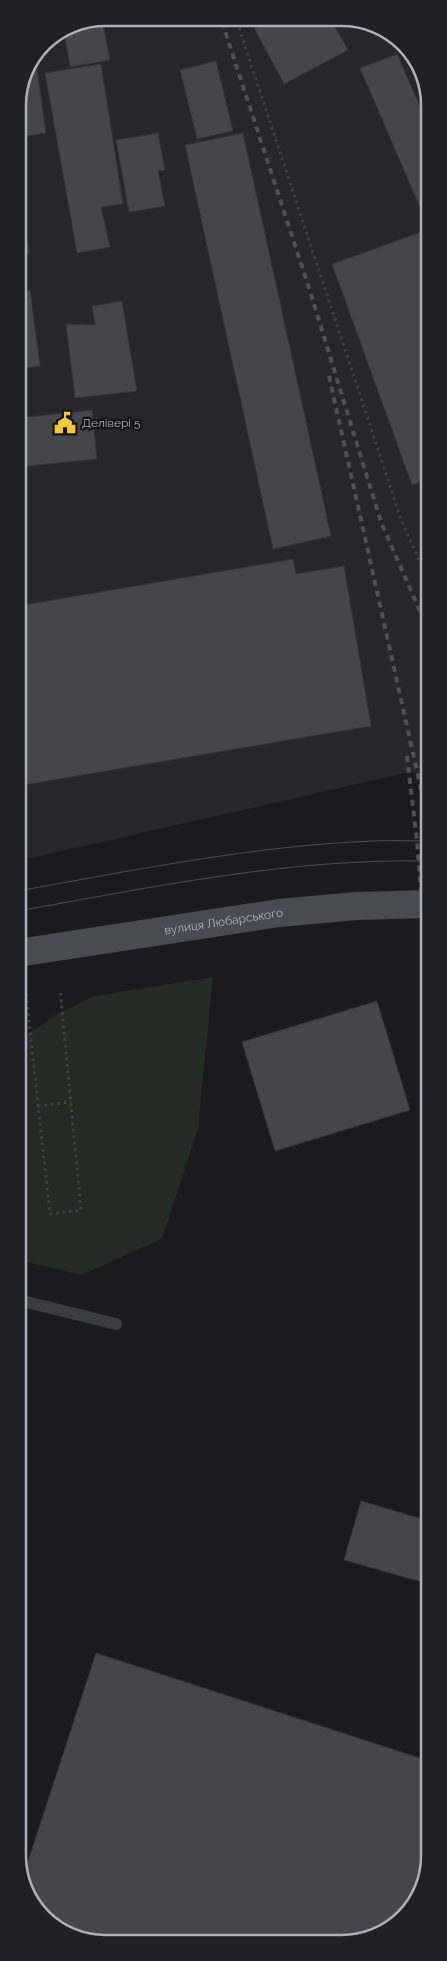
<svg xmlns="http://www.w3.org/2000/svg" width="447" height="1961" font-family="Raleway,sans-serif">
<style>
.built{fill:#27262a}
.green{fill:#222b24}
.building{fill:#45454a;stroke:#353439}
.lines{fill:none;stroke-linecap:round;stroke-linejoin:round}
.path{stroke:#414249;stroke-width:3;stroke-dasharray:2.5 4;stroke-linecap:butt}
.service{stroke:#3b3c42;stroke-width:12}
.secondary{stroke:#494a52;stroke-width:28}
.tram{stroke:#4e4f57;stroke-width:1}
.rail{stroke:#4e4f57;stroke-width:4;stroke-dasharray:6 5;stroke-linecap:butt}
.labels{text-anchor:middle;dominant-baseline:central;stroke-width:4.5;stroke-linejoin:round;paint-order:stroke}
.poi-label{font-size:12px;fill:#adb0bc;stroke:#151518;text-anchor:start}
.street-label{font-size:12px;fill:#adb0bc;stroke:#151518}
.rim{fill:none;stroke:#adb0bc;stroke-width:2.5}
</style>
<rect width="100%" height="100%" fill="#1b1a1d"/>
<path class="built" d="M364,20L408,47L429,94V776L410,772L18,861V100L43,43L72,24Z"/>
<path class="green" d="M213,977L198,1129L162,1239L81,1275L18,1260L19,1041L57,1014L95,996Z"/>
<path class="building" d="M332,21L348,50L284,84L251,22Z
M103,24L110,60L70,67L64,31Z
M397,54L429,127V228L360,68Z
M36,60L46,133L18,138V100Z
M216,61L233,131L197,139L180,70Z
M101,64L123,204L101,207L110,247L77,253L45,73Z
M158,133L165,170L158,171L165,206L129,212L116,140Z
M243,133L331,536L273,549L185,145Z
M18,174L29,253L18,255Z
M421,232L429,254V479L412,485L332,264Z
M30,290L40,366L18,369V292Z
M122,301L137,391L75,398L66,324L95,325L92,306Z
M92,410L97,459L18,467V418Z
M293,559L296,574L344,566L371,726L18,786V606Z
M377,1001L410,1110L275,1151L242,1042Z
M18,1383L25,1386L18,1406Z
M361,1501L429,1521V1584L344,1560Z
M18,1574L24,1577L18,1596Z
M96,1653L429,1761V1861L404,1918L353,1943L88,1942L39,1914L23,1877Z"/>
<g class="lines">
<path class="path" d="M237,22L402,522L429,582
M26,994L50,1214L81,1210L60,989
M38,1106L71,1102"/>
<path class="service" d="M18,1300L116,1324"/>
<path class="secondary" id="s1" d="M18,953L279,913L356,906L429,904"/>
<path class="tram" d="M18,891C135,870 253,846 372,841C391,840 410,841 429,841
M18,911C153,887 291,858 429,861"/>
<path class="rail" d="M222,22L309,288L381,522L429,632
M329,376L429,825
M407,756L417,841L422,904V1007"/>
</g>
<defs>
<g id="civic-bare" transform="scale(1.725)"><path d="M-.6-6.5H3V-4.5H.6V-3L4-1V1h2V6H-6V1h2V-1L-.6-3ZM-1.2 2.5V6h2.4V2.5Z" fill="#f3c93c" stroke="#151518" stroke-width="2.5" paint-order="stroke"/></g>
</defs>
<g fill-rule="evenodd">
<use href="#civic-bare" x="65" y="423"/>
</g>
<g class="labels">
<g class="poi-label">
<text x="82" y="423">Делівері 5</text>
</g>
<g class="street-label">
<text stroke="none"><textPath href="#s1" startOffset="208">вулиця Любарського</textPath></text>
</g>
</g>
<path d="M0 0H447V1961H0ZM105 26H342A79 79 0 0 1 421 105V1856A79 79 0 0 1 342 1935H105A79 79 0 0 1 26 1856V105A79 79 0 0 1 105 26Z" fill="#212125" fill-rule="evenodd"/>
<path class="rim" d="M105 26H342A79 79 0 0 1 421 105V1856A79 79 0 0 1 342 1935H105A79 79 0 0 1 26 1856V105A79 79 0 0 1 105 26Z"/>
</svg>
